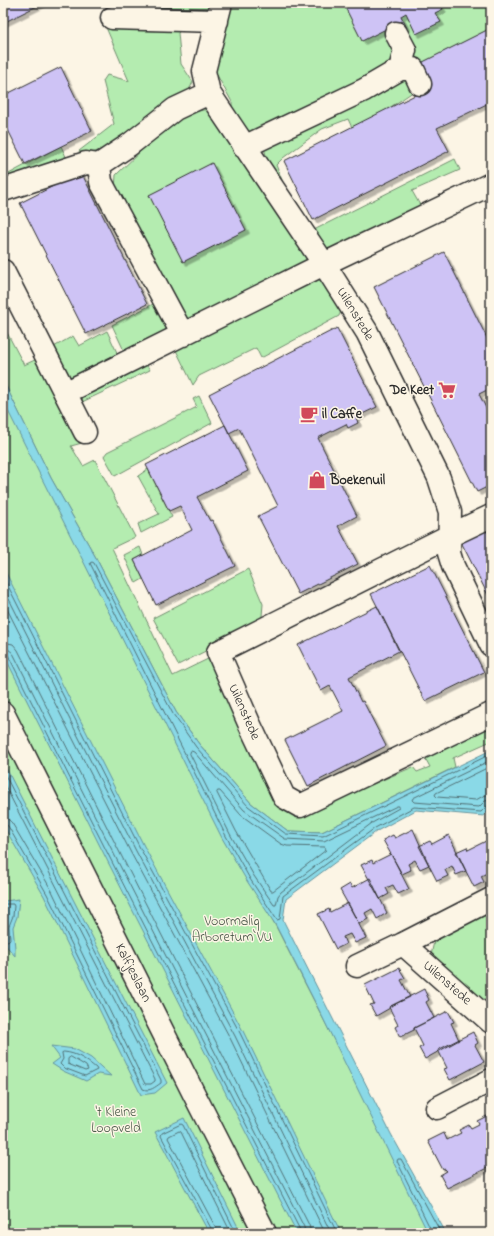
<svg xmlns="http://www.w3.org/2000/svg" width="494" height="1236" font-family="'Indie Flower',sans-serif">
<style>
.green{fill:#b4ecb0;stroke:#708c6e}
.water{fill:#8ad9e7;stroke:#64939c}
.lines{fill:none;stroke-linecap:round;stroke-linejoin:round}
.shore{stroke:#517176;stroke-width:1}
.building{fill:#cec3f5;stroke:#2b2b2b;filter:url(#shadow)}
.minor-casing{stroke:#2b2b2b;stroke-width:25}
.minor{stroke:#fcf5e5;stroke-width:22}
.labels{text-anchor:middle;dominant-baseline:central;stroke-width:3;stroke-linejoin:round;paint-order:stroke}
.street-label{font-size:14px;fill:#2b2b2b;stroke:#fcf5e5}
.poi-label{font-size:14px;font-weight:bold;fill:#2b2b2b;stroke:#fcf5e5;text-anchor:start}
.park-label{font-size:14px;fill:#4d5b4c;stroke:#fcf5e5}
</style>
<defs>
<filter id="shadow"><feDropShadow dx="3.5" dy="3.5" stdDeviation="0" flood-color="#0004"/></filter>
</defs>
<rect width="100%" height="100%" fill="#fcf5e5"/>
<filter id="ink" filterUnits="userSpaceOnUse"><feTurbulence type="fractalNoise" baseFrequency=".025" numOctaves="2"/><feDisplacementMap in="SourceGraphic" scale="8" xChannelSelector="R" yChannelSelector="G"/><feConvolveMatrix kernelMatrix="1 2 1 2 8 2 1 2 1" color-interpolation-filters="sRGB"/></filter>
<g filter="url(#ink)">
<path class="green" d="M137,3H142L144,5L149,3H210L207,14L142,11Z
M229,3H489L491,5V32L426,83L354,132L348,119L322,129L283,158L276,165L282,180L280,182L267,159L264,148L249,134L232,110V102L213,68Z
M185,24L178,33L181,64L193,82L189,90L162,114L129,139L82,157L79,151L114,124L103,81L107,75L129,81L105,25Z
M212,108L312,263L193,325L183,320L115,189L116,175L177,116Z
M61,146L68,161L3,185V177Z
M455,159L460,170L412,191L420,205L327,253L310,232Z
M315,275L325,279L343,307L339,316L261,358L256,348L199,376L193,385L174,346Z
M161,300L174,328L127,357L112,325Z
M3,325L24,365L37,359L82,443L71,446L83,466L95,460L135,537L112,548L173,676L210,658L302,814L413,767L417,772L430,767L423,754L489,727L491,729V741L453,758L455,767L322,832L288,831L251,803L199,744L176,712L95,556L51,478L3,380Z
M107,331L120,359L83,379H68L52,348L73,336L79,346Z
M144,361L150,370L82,402L83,392Z
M3,394L433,1233H339L3,571Z
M199,396L212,423L115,476L104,456L107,452L197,407L193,399Z
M148,469L172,517L141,533L138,524L159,514L138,476Z
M140,547L143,555L134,560L143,579L136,583L124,555Z
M248,569L263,604L262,616L245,631L178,665L153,618Z
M3,644L300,1233H3Z
M491,908V1013L430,960L435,937Z"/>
<path class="water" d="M3,380L51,478L95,556L176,712L199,744L251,803L288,831L322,832L491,750V807L484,816L416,810L377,831L286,899L283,920L391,1134L446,1233H428L319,1010L275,924L247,881L222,838L3,401Z
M3,567L144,846L243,1031L341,1233H297L109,864L3,653Z
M3,762L167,1083L155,1093L141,1095L44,896L3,825Z
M3,898L5,901L19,899L17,917L13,927L15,948V956L3,942Z
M51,1046L75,1049L91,1058L111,1076L98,1074L86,1081L63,1071L52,1064L60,1058Z
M184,1118L241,1233H209L155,1132Z"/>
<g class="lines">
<path class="shore" d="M3,576L140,848L240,1033L337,1233
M3,587L136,851L235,1036L331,1233
M3,601L131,853L230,1038L325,1233
M3,642L13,644L18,650L122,857L309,1225L311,1233
M3,648L8,649L13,653L117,860L304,1227L305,1233
M3,653H6L8,655L112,862L300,1230V1233
M191,751L194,752L244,810L285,839L324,841L397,806H399V808L372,823L281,892L278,896L276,905H274L254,876L230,834L190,754Z
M491,754L323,836L286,834L248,806L196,747L173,714L94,563L92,562L90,563L226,836L250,879L277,920L280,919L283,896L375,828L414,807L481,812L487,806L491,805
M491,760L413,798L412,800L414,802L479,807L485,801L491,800
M491,766L436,793L435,795L437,797L476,800L483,796L491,794
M3,771L161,1080V1083C155,1087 150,1092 143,1089L47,894L8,826L3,823
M3,782L155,1079V1081L151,1084H145L52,891L12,823L8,819L3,818
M218,791H220L241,815L281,844L287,846L325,847L326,850L273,891H271L236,831L217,793Z
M3,904H13L14,906L13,916L9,926L10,939L8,941L3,940
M64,1052C77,1053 86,1060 96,1068L97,1070L85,1076L64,1068L60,1064L63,1059L62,1053Z
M71,1057L86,1066L88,1070L85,1071L68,1064V1059Z
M212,1233V1230L161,1136L162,1133L181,1124L183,1125L236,1233
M217,1233L216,1228L168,1138L169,1136L179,1131L181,1132L231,1233
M432,1233L431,1230L397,1161L398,1159H401L441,1233"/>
</g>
<path class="building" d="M3,3H43L3,23Z
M343,3H439L443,9L435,13L441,22L416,34L406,13L401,16L407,28L406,29L402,21L362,41Z
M491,28V102L437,128L449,151L313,220L284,161L419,93L417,65Z
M61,67L92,131L25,164L3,120V96Z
M212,163L246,230L183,262L149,195Z
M81,172L147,304L86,334L20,203Z
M444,252L491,346V388L479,394L491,418V485L477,492L374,287Z
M337,328L377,407L356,417L358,423L348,428L346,424L318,438L357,516L338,526L358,564L298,594L258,516L278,506L239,428L229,433L209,394Z
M225,425L248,471L197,497L210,521L212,520L235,566L156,605L134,560L192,530L180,506L169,511L146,465Z
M484,528L486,532L491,530V601L460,540Z
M430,565L484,672L425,701L371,594Z
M377,606L399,651L349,677L361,702L363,701L386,746L308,786L285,740L343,711L330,686L321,691L298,645Z
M413,829L429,865L420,869L415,860L408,864L411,870L402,874L383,840L393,835L395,838Z
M449,835L466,871L456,875L452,866L445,870L448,876L437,881L419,846L430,841L432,844Z
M486,841L491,851V877L489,872L481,876L484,882L474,887L456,852L467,847L468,850Z
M391,854L409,889L398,894L393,885L386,888L389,894L380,899L361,865L372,860L373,863Z
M370,878L387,913L377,919L372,909L365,913L368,919L359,924L340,890L350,884L352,888Z
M348,903L366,938L355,943L350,934L343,937L346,944L336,949L318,914L329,909L330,912Z
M399,968L405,978L401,980L410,997L389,1007L390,1008L376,1016L370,1005L374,1004L365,985Z
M424,989L429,1000L426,1002L434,1018L414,1028V1030L400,1037L395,1027L398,1025L389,1007Z
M448,1011L454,1022L451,1023L459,1040L425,1059L419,1048L423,1046L414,1028Z
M473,1032L478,1043L475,1045L484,1062L450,1080L444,1069L447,1068L438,1050Z
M491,1114V1166L447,1188L440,1175L447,1171L445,1169L443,1170L428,1141L444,1133L447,1140L461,1133L459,1130L469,1125L471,1128L479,1124L477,1121Z"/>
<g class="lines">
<g class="minor-casing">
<path id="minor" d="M221,3L204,71L209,93L324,264L367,332L439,478L450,512L449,553L453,566L491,645
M112,18L217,21
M400,69H413L420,84
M244,147L364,90L400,69L405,50L396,33
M99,165L101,182L183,335
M3,190L86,163L99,165L129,145L175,109L209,93
M3,271L85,432
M65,393L324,264L491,184
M491,516L449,536L218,652L249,723L284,797L300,806L491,714
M3,713L195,1096L265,1233
M491,899L403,944L491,1022
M357,966L403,944
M437,1108L491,1080"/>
</g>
<use href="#minor" class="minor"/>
</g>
</g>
<defs>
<g id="supermarket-bare" transform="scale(1.38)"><path d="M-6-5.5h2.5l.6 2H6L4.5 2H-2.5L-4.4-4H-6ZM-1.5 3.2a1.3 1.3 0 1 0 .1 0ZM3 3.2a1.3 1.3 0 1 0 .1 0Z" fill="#d1495b" stroke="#fcf5e5" stroke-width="2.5" paint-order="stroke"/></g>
<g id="cafe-bare" transform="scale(1.38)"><path d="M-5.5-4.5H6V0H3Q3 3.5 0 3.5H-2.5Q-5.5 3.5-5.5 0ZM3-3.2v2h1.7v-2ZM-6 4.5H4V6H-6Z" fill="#d1495b" stroke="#fcf5e5" stroke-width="2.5" paint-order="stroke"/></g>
<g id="shop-bare" transform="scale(1.38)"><path d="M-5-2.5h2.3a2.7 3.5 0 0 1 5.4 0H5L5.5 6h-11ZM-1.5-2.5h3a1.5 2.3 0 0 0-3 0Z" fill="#d1495b" stroke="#fcf5e5" stroke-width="2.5" paint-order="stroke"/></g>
</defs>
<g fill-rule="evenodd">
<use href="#supermarket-bare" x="447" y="390"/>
<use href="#cafe-bare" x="309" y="414"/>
<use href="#shop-bare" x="317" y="480"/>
</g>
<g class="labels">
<g class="street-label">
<text transform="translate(355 314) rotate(59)">Uilenstede</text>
<text transform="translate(244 712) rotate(66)">Uilenstede</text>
<text transform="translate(133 973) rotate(63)">Kalfjeslaan</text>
<text transform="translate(447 983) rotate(41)">Uilenstede</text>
</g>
<g class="poi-label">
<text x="434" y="390" text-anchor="end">De Keet</text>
<text x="322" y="414">il Caffe</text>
<text x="330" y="480">Boekenuil</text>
</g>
<g class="park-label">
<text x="232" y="921">Voormalig<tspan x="232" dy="16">Arboretum VU</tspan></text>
<text x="116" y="1112">'t Kleine<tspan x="116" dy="16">Loopveld</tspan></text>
</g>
</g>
<rect width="494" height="1236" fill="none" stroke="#fcf5e5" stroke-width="16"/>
<rect x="8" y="8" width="478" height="1220" fill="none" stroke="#2b2b2b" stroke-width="1.5" filter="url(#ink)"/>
</svg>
